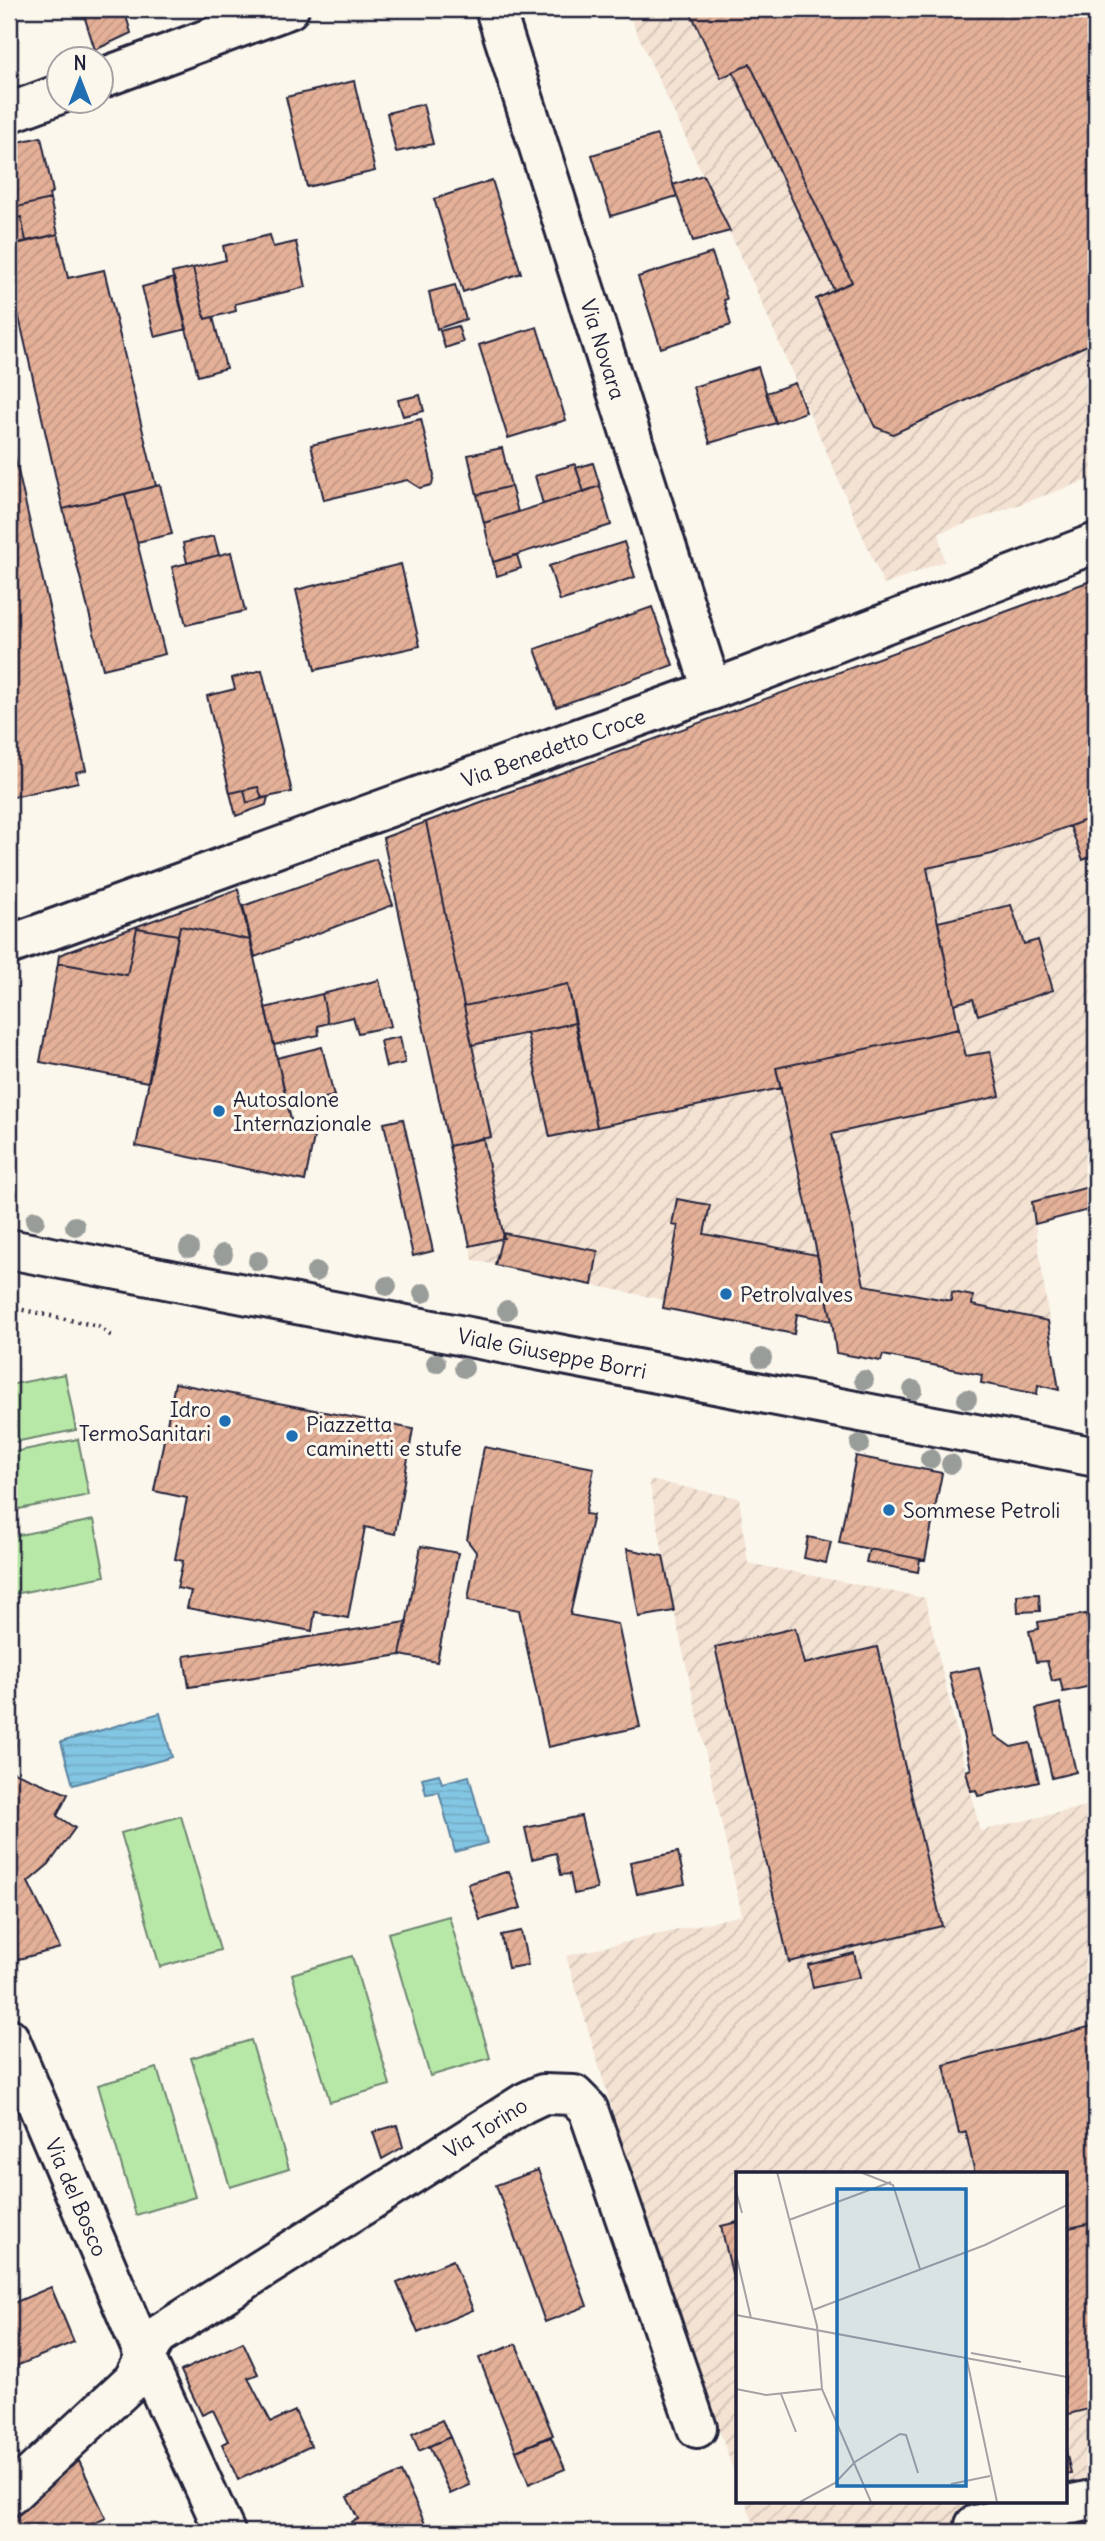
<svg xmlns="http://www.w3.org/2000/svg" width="1105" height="2541" font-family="Delius,sans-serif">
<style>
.industrial{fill:url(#industrial-furrows)}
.green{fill:#b8e8a7;stroke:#6d8571;stroke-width:2}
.water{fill:url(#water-rules);stroke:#5c84a0;stroke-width:2}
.building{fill:url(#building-hatch);stroke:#22223b;stroke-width:2}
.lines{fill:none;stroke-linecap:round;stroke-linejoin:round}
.minor-casing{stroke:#22223b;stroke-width:44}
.major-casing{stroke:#22223b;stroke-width:44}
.path{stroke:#22223b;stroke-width:4.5;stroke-dasharray:2 5;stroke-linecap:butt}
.minor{stroke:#fbf7ec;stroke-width:38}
.major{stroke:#fbf7ec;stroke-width:38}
.tree{fill:#999d9a}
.poi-dot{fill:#1f6fb2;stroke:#fbf7ec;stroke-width:2.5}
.labels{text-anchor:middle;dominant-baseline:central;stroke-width:6;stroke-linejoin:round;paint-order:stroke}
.street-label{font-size:21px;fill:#22223b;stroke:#fbf7ec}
.poi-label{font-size:21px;fill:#22223b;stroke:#fbf7ec;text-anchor:start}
.inset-road{fill:none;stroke:#a4a2a5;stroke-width:2}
.view{fill:#1f6fb2;fill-opacity:0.15;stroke:#1f6fb2;stroke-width:3.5}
.inset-edge{fill:none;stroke:#22223b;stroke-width:3.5}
</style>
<defs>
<pattern id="industrial-furrows" width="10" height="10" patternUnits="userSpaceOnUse" patternTransform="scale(1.75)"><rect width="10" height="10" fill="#f4e2d3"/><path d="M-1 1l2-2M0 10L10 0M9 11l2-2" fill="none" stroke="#d1c2b6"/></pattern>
<pattern id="water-rules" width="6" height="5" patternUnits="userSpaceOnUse" patternTransform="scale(1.75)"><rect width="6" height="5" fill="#83c6e4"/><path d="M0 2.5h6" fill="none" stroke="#71aac4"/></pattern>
<pattern id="building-hatch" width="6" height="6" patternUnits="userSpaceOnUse" patternTransform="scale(1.75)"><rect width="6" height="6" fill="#e4b098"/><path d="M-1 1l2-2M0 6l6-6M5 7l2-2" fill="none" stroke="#c39784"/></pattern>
</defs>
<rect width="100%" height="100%" fill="#fbf7ec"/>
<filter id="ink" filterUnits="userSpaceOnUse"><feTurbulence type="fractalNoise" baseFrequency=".0143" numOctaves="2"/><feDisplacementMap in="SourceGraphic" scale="14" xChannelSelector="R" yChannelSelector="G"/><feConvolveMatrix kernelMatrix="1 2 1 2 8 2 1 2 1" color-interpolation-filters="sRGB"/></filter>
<g filter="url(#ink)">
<path class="industrial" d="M626,9H1096V477L939,533L944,561L884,585L754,285Z
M1096,579V1185L1032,1202L1059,1390L1038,1385L1037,1394L981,1383V1374L883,1355L881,1361L836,1353L831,1320L797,1314L663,1308L664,1300L473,1260L383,838Z
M649,1480L739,1498L748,1563L925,1598L980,1831L1096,1804V2532H757L745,2501H1065V2174H738L737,2481L634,2183L566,1956L742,1915L674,1611Z"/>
<path class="green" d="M65,1374L76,1430L9,1443V1385Z
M78,1439L89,1495L9,1511V1453Z
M94,1520L105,1576L9,1595V1537Z
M181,1816L220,1950L160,1967L121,1833Z
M449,1916L490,2058L430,2076L388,1933Z
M352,1956L390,2085L330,2102L292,1974Z
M251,2040L289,2169L230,2187L191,2058Z
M157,2068L195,2197L136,2215L98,2085Z"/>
<path class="water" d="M160,1713L172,1757L73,1785L61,1742Z
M439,1774L442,1783L469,1776L487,1843L455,1852L439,1792L426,1794L422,1778Z"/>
<path class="building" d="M82,9H124L131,33L95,50Z
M689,9H1096V341L893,434L875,427L816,299L852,282L750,64L721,78Z
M750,64L852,282L834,290L733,72Z
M354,81L375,171L307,187L286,97Z
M423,104L433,144L396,152L387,113Z
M657,135L677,196L611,216L592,155Z
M41,137L53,192L49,194L50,199L9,209V144Z
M703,175L730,231L693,241L673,185Z
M492,180L521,273L463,292L434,199Z
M50,199L58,234L26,241L21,217L9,220V209Z
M21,217L26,241L9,246V220Z
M58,234L68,278L104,270L156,486L63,509L9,274V246Z
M270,235L273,247L296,242L306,287L235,304L236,311L205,319L193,268L226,260L223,246Z
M712,253L727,299L724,300L731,325L661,348L638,277Z
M193,268L205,319L213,317L226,368L198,376L172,273Z
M174,278L187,329L155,337L142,287Z
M455,285L466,319L437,329L429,292Z
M458,326L463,342L445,348L440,331Z
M537,327L566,420L508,438L479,345Z
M758,367L776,423L710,443L693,387Z
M795,383L806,412L776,423L766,393Z
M420,395L424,411L403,416L398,400Z
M421,419L434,475L432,485L420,488L407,480L324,500L311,445Z
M9,431L86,770L76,772L78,782L9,798Z
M502,448L511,486L477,495L468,455Z
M593,463L600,486L584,492L576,468Z
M575,464L584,492L543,504L535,476Z
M160,485L172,534L137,542L125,494Z
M511,486L518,512L484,523L477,495Z
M600,486L611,525L493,562L484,523Z
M125,494L165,654L103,669L63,509Z
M214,536L219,555L187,563L183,543Z
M624,542L635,577L560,601L549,566Z
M231,552L245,611L186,625L172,567Z
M517,555L521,568L497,576L493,562Z
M401,564L420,646L315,670L296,590Z
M1096,579V850L1086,820L992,854L927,868L959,1029L776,1068L781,1088L597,1127L568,984L464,1006L426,822Z
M652,607L673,665L556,707L535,649Z
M262,670L292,792L262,798L258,787L230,793L207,696L235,689L232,678Z
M258,787L262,798L247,803L244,790Z
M244,790L247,803L268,797L266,805L236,816L230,793Z
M1086,820L1096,855L1083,860L1070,826Z
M426,822L491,1137L449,1146L383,838Z
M376,859L393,905L255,957L243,906Z
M238,889L250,940L180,926L178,935L137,928L127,975L58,963L59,955Z
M1011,905L1024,944L1038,940L1053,990L978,1015L973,999L954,1004L938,922Z
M180,926L250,940L294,1133L314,1137L305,1181L136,1146Z
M137,928L178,935L148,1082L40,1062L58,963L127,975Z
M379,980L391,1026L358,1033L353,1017L328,1023L322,994Z
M568,984L575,1023L472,1045L464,1006Z
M322,994L328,1023L318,1026L319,1035L274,1045L265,1008Z
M575,1023L597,1127L550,1137L527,1033Z
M959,1029L966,1056L990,1052L1000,1096L832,1134L864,1285L951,1301L952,1292L973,1296L972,1305L1048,1321L1059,1390L1038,1385L1037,1394L981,1383L982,1375L883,1355L881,1361L836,1353L832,1321L776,1068Z
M400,1037L405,1063L386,1067L380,1041Z
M322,1047L334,1096L288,1106L277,1058Z
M403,1119L433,1251L413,1256L384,1123Z
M483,1138L504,1238L470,1246L449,1146Z
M1096,1185V1208L1035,1224L1032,1202Z
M677,1199L710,1205L704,1234L817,1255L832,1321L797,1314L794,1334L663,1308L678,1226L672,1225Z
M503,1233L598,1251L592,1285L495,1265Z
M175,1383L413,1429L395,1534L365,1527L348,1618L315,1612L312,1631L187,1608L191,1591L177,1588L183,1561L175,1559L187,1498L154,1491Z
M484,1447L594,1468L585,1514L593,1515L570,1615L618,1624L640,1727L548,1747L519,1610L468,1600L476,1552L467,1540Z
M856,1456L942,1473L925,1560L839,1543Z
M808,1537L831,1542L826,1563L804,1558Z
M421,1546L458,1553L437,1662L400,1655Z
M627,1549L663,1556L674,1611L639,1617Z
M869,1549L920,1559L918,1572L866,1562Z
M1039,1594L1040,1611L1018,1612L1017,1595Z
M1086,1614L1096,1661V1685L1063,1692L1060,1679L1052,1681L1047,1661L1036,1662L1029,1631L1039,1629L1038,1622Z
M407,1622L400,1655L189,1687L184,1656Z
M795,1628L804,1664L877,1647L942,1926L789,1962L715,1647Z
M9,1653H11L19,1705L9,1706Z
M979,1667L994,1735L1011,1747L1030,1743L1039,1782L978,1796L976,1790L971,1791L966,1771L971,1769L949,1673Z
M1060,1703L1076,1772L1052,1778L1036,1709Z
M14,1725L16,1745L11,1771L68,1794L57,1816L75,1828L49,1864L28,1882L60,1948L15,1960L9,1945V1726Z
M581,1816L597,1889L574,1894L570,1874L561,1875L556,1853L532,1859L525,1828Z
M678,1852L685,1884L637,1894L630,1862Z
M509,1871L521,1908L480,1920L468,1884Z
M521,1931L528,1965L508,1968L501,1935Z
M854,1953L860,1977L813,1988L808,1965Z
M1096,2025V2222L1065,2229V2174H975L966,2132L959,2134L944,2065Z
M397,2125L403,2147L382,2159L373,2132Z
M538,2170L587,2306L545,2322L496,2185Z
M738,2222V2299L721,2226Z
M1096,2222V2407L1065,2415V2229Z
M453,2260L473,2310L418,2333L397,2283Z
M51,2287L74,2342L9,2369V2305Z
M243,2342L258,2374L248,2378L271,2422L295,2411L311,2446L238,2480L222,2444L228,2441L213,2410L202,2415L181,2371Z
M516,2344L553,2435L516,2451L479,2358Z
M442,2420L450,2437L419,2451L412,2434Z
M450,2437L470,2485L450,2494L429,2446Z
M551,2437L565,2469L529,2484L516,2451Z
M1065,2446L1071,2474L1065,2475Z
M79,2461L106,2518L76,2532H10L9,2514Z
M401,2472L429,2532H356L351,2522L358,2519L347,2497Z"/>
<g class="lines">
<g class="minor-casing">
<g id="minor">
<path id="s1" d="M495,9L712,690"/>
<path d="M102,78L289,9"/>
<path d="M9,113L60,94"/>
<path id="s2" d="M9,945L712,690L1096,543"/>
<path id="s3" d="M9,2038L145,2357L225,2532"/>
<path id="s4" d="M9,2496L133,2380L157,2336L524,2103L543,2094L574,2095L588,2109L697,2428"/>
<path d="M975,2525L1096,2499"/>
</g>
</g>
<g class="major-casing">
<g id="major">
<path id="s5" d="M9,1249L1096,1457"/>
</g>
</g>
<path class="path" d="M9,1307L98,1326L113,1337"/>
<use href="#minor" class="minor"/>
<use href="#major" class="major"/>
</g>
<g class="tree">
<circle cx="35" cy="1220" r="10"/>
<circle cx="75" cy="1226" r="10"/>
<circle cx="189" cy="1248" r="10"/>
<circle cx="223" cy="1254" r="10"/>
<circle cx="258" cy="1261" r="10"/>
<circle cx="316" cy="1272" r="10"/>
<circle cx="387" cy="1286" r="10"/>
<circle cx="423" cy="1293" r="10"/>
<circle cx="507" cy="1310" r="10"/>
<circle cx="762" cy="1358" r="10"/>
<circle cx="436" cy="1363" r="10"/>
<circle cx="464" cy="1368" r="10"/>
<circle cx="864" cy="1380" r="10"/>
<circle cx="913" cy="1390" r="10"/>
<circle cx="967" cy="1399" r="10"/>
<circle cx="860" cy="1444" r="10"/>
<circle cx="930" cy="1459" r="10"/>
<circle cx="951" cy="1464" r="10"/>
</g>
</g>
<g class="poi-dot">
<circle cx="219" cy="1111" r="7"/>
<circle cx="726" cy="1294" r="7"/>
<circle cx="225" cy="1421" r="7"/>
<circle cx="292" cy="1436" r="7"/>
<circle cx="889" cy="1510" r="7"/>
</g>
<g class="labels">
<g class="street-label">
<text stroke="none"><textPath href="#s1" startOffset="357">Via Novara</textPath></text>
<text stroke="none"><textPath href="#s2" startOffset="579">Via Benedetto Croce</textPath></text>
<text stroke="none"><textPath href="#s5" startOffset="553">Viale Giuseppe Borri</textPath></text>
<text stroke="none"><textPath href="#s4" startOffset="609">Via Torino</textPath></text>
<text stroke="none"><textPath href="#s3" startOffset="173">Via del Bosco</textPath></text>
</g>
<g class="poi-label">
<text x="233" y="1099">Autosalone<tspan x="233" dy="24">Internazionale</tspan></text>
<text x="740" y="1294">Petrolvalves</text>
<text x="211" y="1409" text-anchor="end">Idro<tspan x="211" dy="24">TermoSanitari</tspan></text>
<text x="306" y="1424">Piazzetta<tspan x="306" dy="24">caminetti e stufe</tspan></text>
<text x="903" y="1510">Sommese Petroli</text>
</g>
</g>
<g transform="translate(736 2172)">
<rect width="331" height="331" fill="#fbf7ec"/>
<path class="inset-road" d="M124,0L157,13L184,97M0,19L6,41M53,48L155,10M0,82L15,146M77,138L249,73L331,33M0,143L331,205M235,181L285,190M231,188L261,330M0,217L30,223L86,217L81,154L41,0M86,217L135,330M45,222L60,260M215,312L254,304M64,330L99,311L119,290L164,262L170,263L182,301"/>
<path class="view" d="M101,17H230V314H101Z"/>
<rect width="331" height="331" class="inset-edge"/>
</g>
<rect width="1105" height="2541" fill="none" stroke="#fbf7ec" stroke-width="35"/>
<rect x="18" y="18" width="1070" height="2506" fill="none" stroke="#22223b" stroke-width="2.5" filter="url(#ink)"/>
<g transform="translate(80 80)"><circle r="33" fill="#fbf7ec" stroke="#a4a2a5" stroke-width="2"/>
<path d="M0-5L12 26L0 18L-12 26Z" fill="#1f6fb2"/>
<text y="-10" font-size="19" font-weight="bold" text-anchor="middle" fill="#22223b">N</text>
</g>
</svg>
